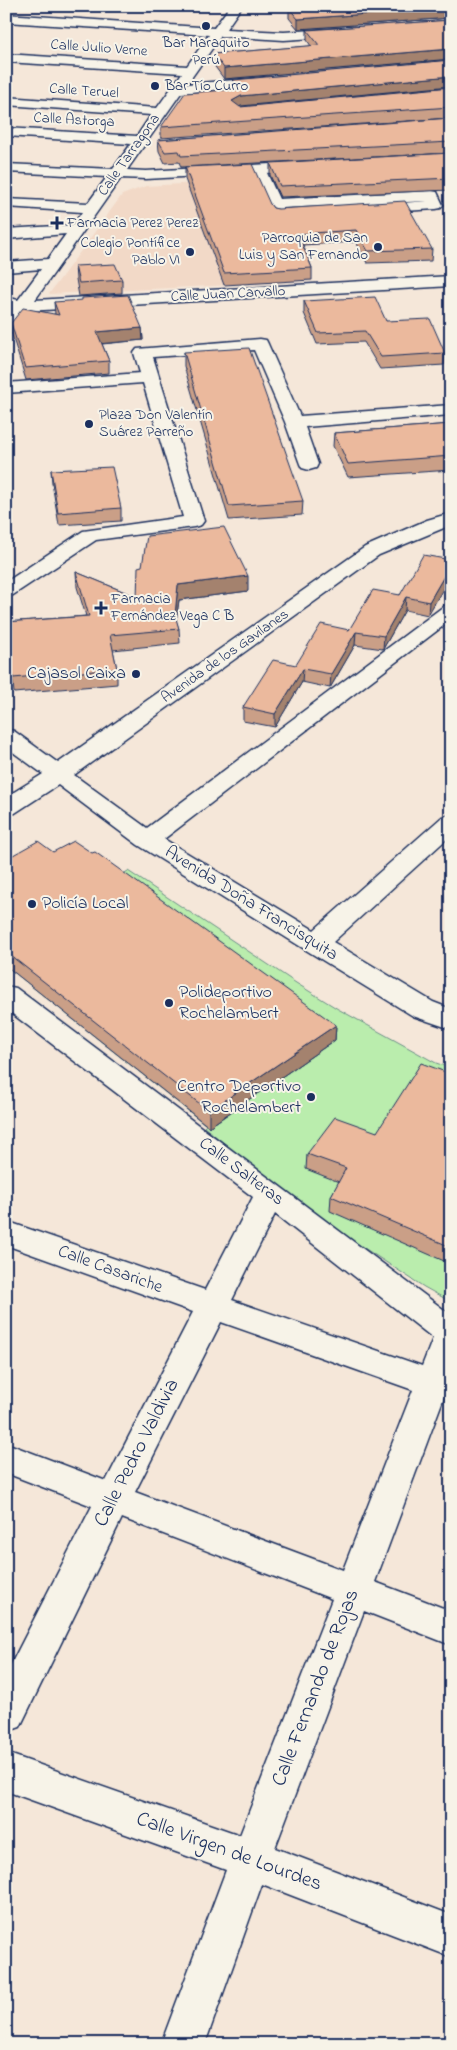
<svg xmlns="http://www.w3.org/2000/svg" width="457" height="2050" font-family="'Indie Flower',sans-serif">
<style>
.built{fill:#f2d9c7}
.green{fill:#baedad;stroke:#6a8e86}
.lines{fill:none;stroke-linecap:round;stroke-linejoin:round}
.minor-casing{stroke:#1b2f5e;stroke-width:3}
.minor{fill:#f7f3e8;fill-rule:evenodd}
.wall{fill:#ca9f87;stroke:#1b2f5e}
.shaded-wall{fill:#a4826e;stroke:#1b2f5e}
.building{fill:#ebb99d;stroke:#1b2f5e}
.poi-dot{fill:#1b2f5e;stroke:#f7f3e8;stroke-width:2}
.labels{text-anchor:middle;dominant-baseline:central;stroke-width:4;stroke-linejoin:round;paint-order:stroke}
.far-poi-label{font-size:15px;fill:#1b2f5e;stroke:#f7f3e8;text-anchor:start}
.far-street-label{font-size:15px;fill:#1b2f5e;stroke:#f7f3e8}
.poi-label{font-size:18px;fill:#1b2f5e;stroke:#f7f3e8;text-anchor:end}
.street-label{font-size:18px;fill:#1b2f5e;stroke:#f7f3e8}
.near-street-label{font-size:21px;fill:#1b2f5e;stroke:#f7f3e8}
</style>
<rect width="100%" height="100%" fill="#f5e7d9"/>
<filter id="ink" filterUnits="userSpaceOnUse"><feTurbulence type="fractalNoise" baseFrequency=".02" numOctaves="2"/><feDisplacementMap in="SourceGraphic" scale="10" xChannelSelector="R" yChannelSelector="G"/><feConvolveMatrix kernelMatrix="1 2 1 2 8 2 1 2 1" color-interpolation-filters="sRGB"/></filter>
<g filter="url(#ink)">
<path class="built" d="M250,180L288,223L313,281L49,294L122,195L146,186Z"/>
<path class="green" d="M128,871L296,983L338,1009L436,1063L451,1068V1302L424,1287L318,1218L204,1127L206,1125L6,966V945Z"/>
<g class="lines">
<g class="minor-casing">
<path id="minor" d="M230,6H242L226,29L284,32L344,28L350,32L344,36L284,40L221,36L187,84L270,77L275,78L276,81L275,84L181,93L127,170L146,171L307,162L312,163L314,166L312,169L267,173L279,199L432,191L437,192L443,205L441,208L436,209L372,213L367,212L365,209L367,206L427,201L282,208L283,210H314L316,213L314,216C302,219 285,221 273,218L271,215L253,173L146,179L121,178L35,300L451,276V286L27,311L12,333L6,334V317L12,308L6,307V297L18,300L41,269L6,272V262L48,259L66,234L6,239V229L73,225L82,212L6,207V199L88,203L107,177L6,172V164L113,169L131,144L6,136V128L137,136L151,115L6,105V97L157,108L182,73L6,62V54L187,66L209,35L6,22V14L214,28Z
M260,339L266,340L268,344L300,416L451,405V415L305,427L318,464L316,468L309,470L302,468L300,464L285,422L254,350L153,357L204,521L201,525L194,527L96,540L13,595L6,597V582L83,531L183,517L143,383L6,393V383L140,373L134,353L137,349Z
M451,513V525L379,555L74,775L147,828L444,606L451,604V620L164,839L314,930L442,817L451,815V835L333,942L433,1002L451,1009V1029L413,1016L306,950L138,845L58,785L15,813L6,815V797L43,774L6,747V729L14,731L58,763L365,547L427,520Z
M6,986L16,988L451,1315V1378L375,1582L451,1611V1645L364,1611L275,1848L451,1915V1957L262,1884L205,2044H161L226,1870L6,1791V1753L240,1835L332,1599L122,1518L20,1727L6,1732V1674L92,1506L6,1473V1443L106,1481L193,1312L6,1245V1221L205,1290L253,1197L6,1009ZM275,1214L433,1338L422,1366L232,1300ZM221,1322L413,1390L343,1570L135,1492Z"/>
</g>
<use href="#minor" class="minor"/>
</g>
<path class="wall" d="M451,6V18L298,29L289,18V8Z
M451,20V59L224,79L213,64V54L311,46L307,40V30Z
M451,60V86L240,107L451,87V118L161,138V127L233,89V80Z
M451,118V153L181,167L179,162L165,163L159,151L158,140Z
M451,153V190L280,197L270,175V163Z
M185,167L270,204L273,208L432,249L431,261L367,263L356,242L303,245L312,268V280L224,285L185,179Z
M75,266L122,280V293L79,296L76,279Z
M304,301L386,321L445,353L444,365L380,369L364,342L317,344L304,313Z
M54,302L142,328L143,340L102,344L109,361V373L26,380L12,335L11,323L55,314Z
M184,352L303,501L302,515L229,520L184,366Z
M451,424V470L348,477L333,446L334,433Z
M51,470L121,508V521L59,525L52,483Z
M451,560L428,615L405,610L383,649L355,645L330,688L302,682L275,727L243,721V707L296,665Z
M76,572L137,597L248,591L179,600L176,620L179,629L180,643L113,650L117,669V684L14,693L6,622L86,616L77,587Z
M53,852L336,1025L335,1040L209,1127L6,966V859Z
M451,1074V1264L330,1211L331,1196L339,1182L306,1169L307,1154L377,1132Z"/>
<path class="shaded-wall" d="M451,8V18L298,29V19Z
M451,49V59L224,79V68Z
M451,76V86L241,106L232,111V101L241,96Z
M142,328L143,340L98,344L97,332Z
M451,564V575L428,615L429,602Z
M248,576V591L179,600L175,630V615L178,585Z
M406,597L405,610L383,649L384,636Z
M356,632L355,645L330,688L331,674Z
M303,669L302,682L275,727V714Z
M336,1025L335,1040L209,1127V1111Z"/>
<path class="building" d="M313,6H451V8L298,19L289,8Z
M451,20V49L224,68L213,54L319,45L307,30Z
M451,60V76L241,96L232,101L240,107L451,87V107L161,127L185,93L240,89L233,80Z
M451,118V142L181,156L179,151L165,152L158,140Z
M451,153V178L280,186L270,163Z
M252,164L270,204L273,208L278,209L405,201L432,249L368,251L356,230L298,234L312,268L224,273L185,167Z
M115,264L122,280L79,283L75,266Z
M128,295L142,328L97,332L109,361L25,368L11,323L23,308L59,315L54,302L82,300V298Z
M375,297L386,321L430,319L445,353L381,357L365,331L318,333L304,301Z
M249,348L303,501L229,506L184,352Z
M451,424V456L348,464L334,433Z
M112,467L121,508L58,513L51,470Z
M224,527L248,576L178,585L175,615L179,629L110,635L117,669L13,678L6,622L89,616L76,572L137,597L138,567L142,566L147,536Z
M423,555L451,560V564L429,602L406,597L384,636L356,632L331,674L303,669L275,714L243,707L273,660L296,665L321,624L349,630L373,590L400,595Z
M38,841L53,852L74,841L92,853L95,852L336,1025L209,1111L6,952V859Z
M421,1063L451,1074V1247L331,1196L346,1168L307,1154L335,1117L377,1132Z"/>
</g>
<g class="poi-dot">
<circle cx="206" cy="26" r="5"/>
<circle cx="155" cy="86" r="5"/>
<path d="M54.5 215.5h5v5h5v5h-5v5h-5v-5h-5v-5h5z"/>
<circle cx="378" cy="247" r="5"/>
<circle cx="190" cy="252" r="5"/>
<circle cx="89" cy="424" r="5"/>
<path d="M98.5 600.5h5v5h5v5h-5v5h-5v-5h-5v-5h5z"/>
<circle cx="136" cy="674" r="5"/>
<circle cx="32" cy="904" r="5"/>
<circle cx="169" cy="1003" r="5"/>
<circle cx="311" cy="1097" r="5"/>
</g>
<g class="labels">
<g class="far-poi-label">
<text x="206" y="43" text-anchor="middle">Bar Maraquito<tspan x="206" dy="17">Perú</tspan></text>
<text x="165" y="86">Bar Tío Curro</text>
<text x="67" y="223">Farmacia Perez Perez</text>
<text x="368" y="238" text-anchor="end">Parroquia de San<tspan x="368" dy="17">Luis y San Fernando</tspan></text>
<text x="180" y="243" text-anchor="end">Colegio Pontífice<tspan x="180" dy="17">Pablo VI</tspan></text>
<text x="99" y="415">Plaza Don Valentín<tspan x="99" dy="17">Suárez Parreño</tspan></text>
<text x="111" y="599">Farmacia<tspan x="111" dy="17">Fernández Vega C B</tspan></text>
</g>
<g class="far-street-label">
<text transform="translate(99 48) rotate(4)">Calle Julio Verne</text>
<text transform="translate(84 91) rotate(4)">Calle Teruel</text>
<text transform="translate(74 120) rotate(3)">Calle Astorga</text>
<text transform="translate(129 155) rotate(-55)">Calle Tarragona</text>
<text transform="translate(228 294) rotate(-3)">Calle Juan Carvallo</text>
<text transform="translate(225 656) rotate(-35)">Avenida de los Gavilanes</text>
</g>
<g class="poi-label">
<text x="126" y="674">Cajasol Caixa</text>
<text x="42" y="904" text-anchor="start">Policía Local</text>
<text x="179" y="993" text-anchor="start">Polideportivo<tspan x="179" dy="21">Rochelambert</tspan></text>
<text x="301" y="1087">Centro Deportivo<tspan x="301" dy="21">Rochelambert</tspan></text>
</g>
<g class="street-label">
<text transform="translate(251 904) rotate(32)">Avenida Doña Francisquita</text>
<text transform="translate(241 1172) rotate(37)">Calle Salteras</text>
<text transform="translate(110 1270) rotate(20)">Calle Casariche</text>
</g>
<g class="near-street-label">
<text transform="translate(137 1453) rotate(-63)">Calle Pedro Valdivia</text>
<text transform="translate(316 1688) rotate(-69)">Calle Fernando de Rojas</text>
<text transform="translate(229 1852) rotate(20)">Calle Virgen de Lourdes</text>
</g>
</g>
<rect width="457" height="2050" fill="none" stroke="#f7f3e8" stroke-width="25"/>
<rect x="12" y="12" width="432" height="2025" fill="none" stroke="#1b2f5e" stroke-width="2" filter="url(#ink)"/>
</svg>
